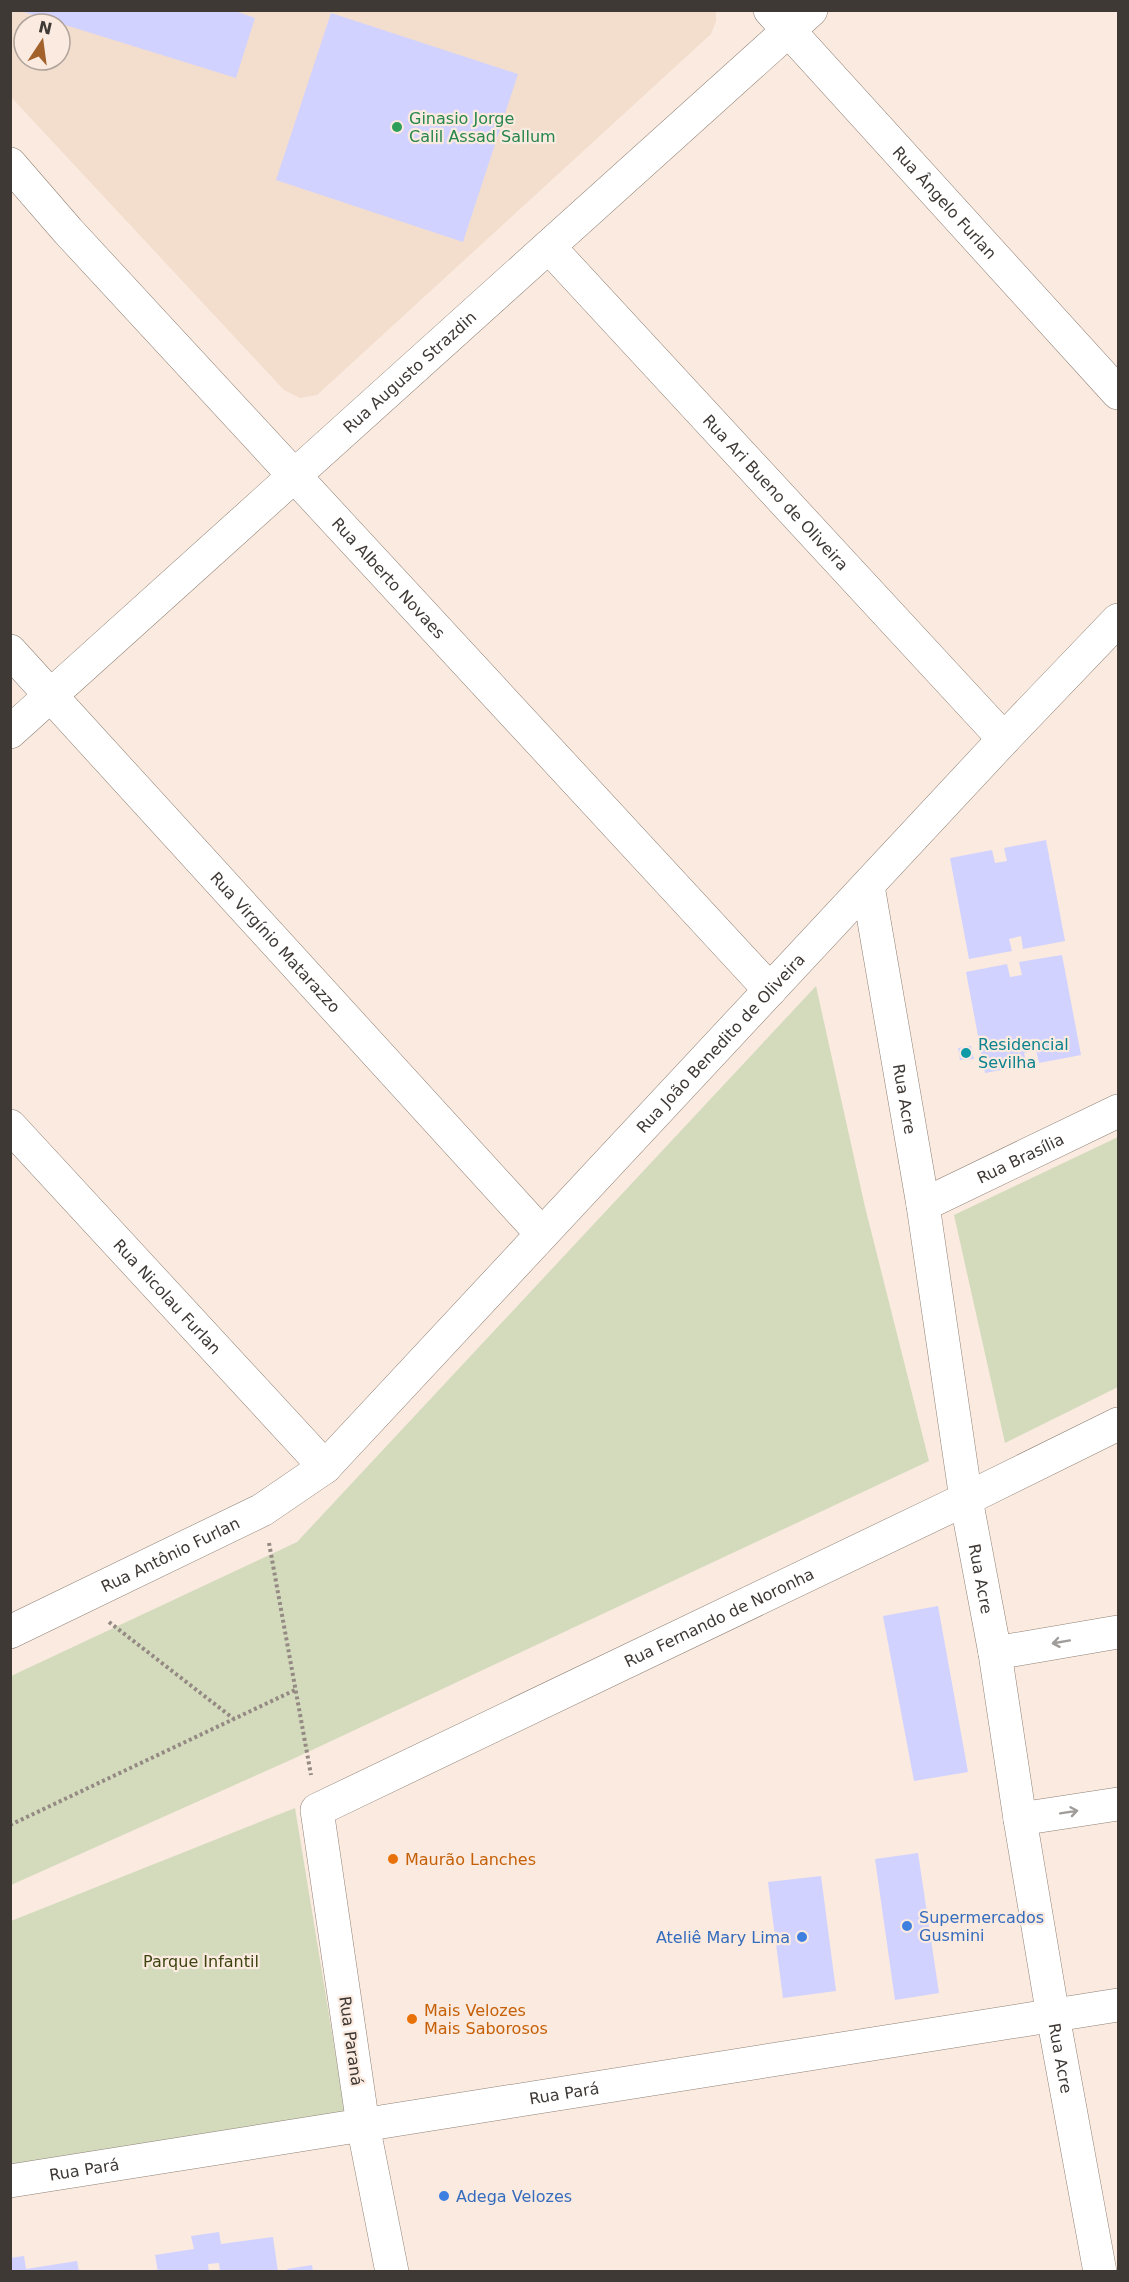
<svg xmlns="http://www.w3.org/2000/svg" width="1129" height="2282" font-family="'DejaVu Sans',sans-serif">
<style>
.built{fill:#f3ddcd;fill-rule:evenodd}
.green{fill:#d4dbbd}
.building{fill:#d1d2ff}
.lines{fill:none;stroke-linecap:round;stroke-linejoin:round}
.minor-casing{stroke:#8f8177;stroke-width:34}
.path{stroke:#948a83;stroke-width:4;stroke-dasharray:3 3;stroke-linecap:butt}
.minor{stroke:#fff;stroke-width:33}
.oneway{stroke:#9f9c9a}
.leisure-dot{fill:#2e9e5b;stroke:#faeadf;stroke-width:2}
.culture-dot{fill:#0f9aa8;stroke:#faeadf;stroke-width:2}
.food-dot{fill:#e8710a;stroke:#faeadf;stroke-width:2}
.shop-dot{fill:#3f7fe0;stroke:#faeadf;stroke-width:2}
.labels{text-anchor:middle;dominant-baseline:central;stroke-width:4.5;stroke-linejoin:round;paint-order:stroke}
.leisure-label{font-size:16px;fill:#27864d;stroke:#faeadf;text-anchor:start}
.street-label{font-size:16px;fill:#3f3935;stroke:#faeadf}
.culture-label{font-size:16px;fill:#0d838f;stroke:#faeadf;text-anchor:start}
.food-label{font-size:16px;fill:#c56008;stroke:#faeadf;text-anchor:start}
.shop-label{font-size:16px;fill:#366cbe;stroke:#faeadf;text-anchor:start}
.park-label{font-size:16px;fill:#3d4410;stroke:#faeadf}
</style>
<rect width="100%" height="100%" fill="#faeadf"/>
<path class="built" d="M11,11H716V21L711,34L317,395L300,398L284,390L11,97ZM24,24H60V60H24Z"/>
<path class="green" d="M816,986L865,1207L929,1461L295,1758L11,1885V1676L297,1542Z
M1118,1137V1387L1005,1443L954,1215Z
M295,1808L345,2112L11,2165V1921Z"/>
<path class="building" d="M17,10H232L255,18L236,78Z
M331,13L518,74L463,242L276,180Z
M1046,840L1065,941L1023,949L1021,936L1009,939L1012,951L969,959L950,858L992,850L995,863L1007,861L1004,848Z
M1062,955L1081,1055L1039,1063L1036,1050L1024,1053L1027,1065L985,1073L966,972L1007,964L1010,977L1022,975L1019,962Z
M971,1046L974,1059L960,1060L958,1048Z
M938,1606L968,1772L914,1781L883,1616Z
M918,1853L939,1993L895,2000L875,1859Z
M821,1876L836,1991L783,1998L768,1882Z
M219,2232L221,2244L273,2237L278,2272H220L219,2263L208,2264L209,2272H158L155,2255L194,2249L191,2236Z
M24,2256L26,2269L77,2261L79,2272H10V2258Z
M312,2265L313,2272H288L287,2269Z"/>
<g class="lines">
<g class="minor-casing">
<g id="minor">
<path id="s1" d="M770,10L1118,393"/>
<path id="s2" d="M10,164L68,231L770,990"/>
<path id="s3" d="M549,247L1004,739"/>
<path id="s4" d="M10,651L542,1234"/>
<path id="s5" d="M10,732L811,10"/>
<path id="s6" d="M868,886L923,1205L966,1499L995,1653L1020,1819L1053,2016L1100,2272"/>
<path id="s7" d="M10,1126L325,1467"/>
<path id="s8" d="M923,1205L1118,1111"/>
<path id="s9" d="M10,1632L262,1510L325,1467L1004,739L1118,620"/>
<path d="M995,1653L1118,1632"/>
<path d="M1020,1819L1118,1804"/>
<path id="s10" d="M10,2181L1118,2005"/>
<path id="s11" d="M392,2272L363,2125L317,1810L966,1499L1118,1424"/>
</g>
</g>
<path class="path" d="M269,1543L311,1775
M109,1622L234,1719
M10,1825L295,1690"/>
<use href="#minor" class="minor"/>
</g>
<defs><path id="oneway-shaft" d="M-6 0H5M1.5-3L5.5 0L1.5 3" fill="none" stroke-width="1.6" stroke-linecap="round" stroke-linejoin="round" transform="scale(1.5)"/></defs>
<g class="oneway">
<use href="#oneway-shaft" transform="translate(1061 1642) rotate(170)"/>
<use href="#oneway-shaft" transform="translate(1069 1812) rotate(-9)"/>
</g>
<circle class="leisure-dot" cx="397" cy="127" r="6"/>
<circle class="culture-dot" cx="966" cy="1053" r="6"/>
<g class="food-dot">
<circle cx="393" cy="1859" r="6"/>
<circle cx="412" cy="2019" r="6"/>
</g>
<g class="shop-dot">
<circle cx="907" cy="1926" r="6"/>
<circle cx="802" cy="1937" r="6"/>
<circle cx="444" cy="2196" r="6"/>
</g>
<g class="labels">
<g class="leisure-label">
<text x="409" y="118">Ginasio Jorge<tspan x="409" dy="18">Calil Assad Sallum</tspan></text>
</g>
<g class="street-label">
<text stroke="none"><textPath href="#s1" startOffset="260">Rua Ângelo Furlan</textPath></text>
<text stroke="none"><textPath href="#s5" startOffset="538">Rua Augusto Strazdin</textPath></text>
<text stroke="none"><textPath href="#s3" startOffset="334">Rua Ari Bueno de Oliveira</textPath></text>
<text stroke="none"><textPath href="#s2" startOffset="561">Rua Alberto Novaes</textPath></text>
<text stroke="none"><textPath href="#s4" startOffset="394">Rua Virgínio Matarazzo</textPath></text>
<text stroke="none"><textPath href="#s9" startOffset="936">Rua João Benedito de Oliveira</textPath></text>
<text stroke="none"><textPath href="#s6" startOffset="216">Rua Acre</textPath></text>
<text stroke="none"><textPath href="#s8" startOffset="108">Rua Brasília</textPath></text>
<text stroke="none"><textPath href="#s7" startOffset="232">Rua Nicolau Furlan</textPath></text>
<text stroke="none"><textPath href="#s9" startOffset="178">Rua Antônio Furlan</textPath></text>
<text stroke="none"><textPath href="#s6" startOffset="702">Rua Acre</textPath></text>
<text stroke="none"><textPath href="#s11" startOffset="914">Rua Fernando de Noronha</textPath></text>
<text transform="translate(351 2041) rotate(82)">Rua Paraná</text>
<text stroke="none"><textPath href="#s6" startOffset="1188">Rua Acre</textPath></text>
<text stroke="none"><textPath href="#s10" startOffset="561">Rua Pará</textPath></text>
<text stroke="none"><textPath href="#s10" startOffset="75">Rua Pará</textPath></text>
</g>
<g class="culture-label">
<text x="978" y="1044">Residencial<tspan x="978" dy="18">Sevilha</tspan></text>
</g>
<g class="food-label">
<text x="405" y="1859">Maurão Lanches</text>
<text x="424" y="2010">Mais Velozes<tspan x="424" dy="18">Mais Saborosos</tspan></text>
</g>
<g class="shop-label">
<text x="919" y="1917">Supermercados<tspan x="919" dy="18">Gusmini</tspan></text>
<text x="790" y="1937" text-anchor="end">Ateliê Mary Lima</text>
<text x="456" y="2196">Adega Velozes</text>
</g>
<g class="park-label">
<text x="201" y="1961">Parque Infantil</text>
</g>
</g>
<rect width="1129" height="2282" fill="none" stroke="#3f3935" stroke-width="24"/>
<g transform="translate(42 42) rotate(13)"><circle r="28" fill="#faeadf" stroke="#afa39b" stroke-width="1.5"/>
<path d="M0-4.5L10 22L0 15L-10 22Z" fill="#a3622c"/>
<text y="-9" font-size="16" font-weight="bold" text-anchor="middle" fill="#3f3935">N</text>
</g>
</svg>
